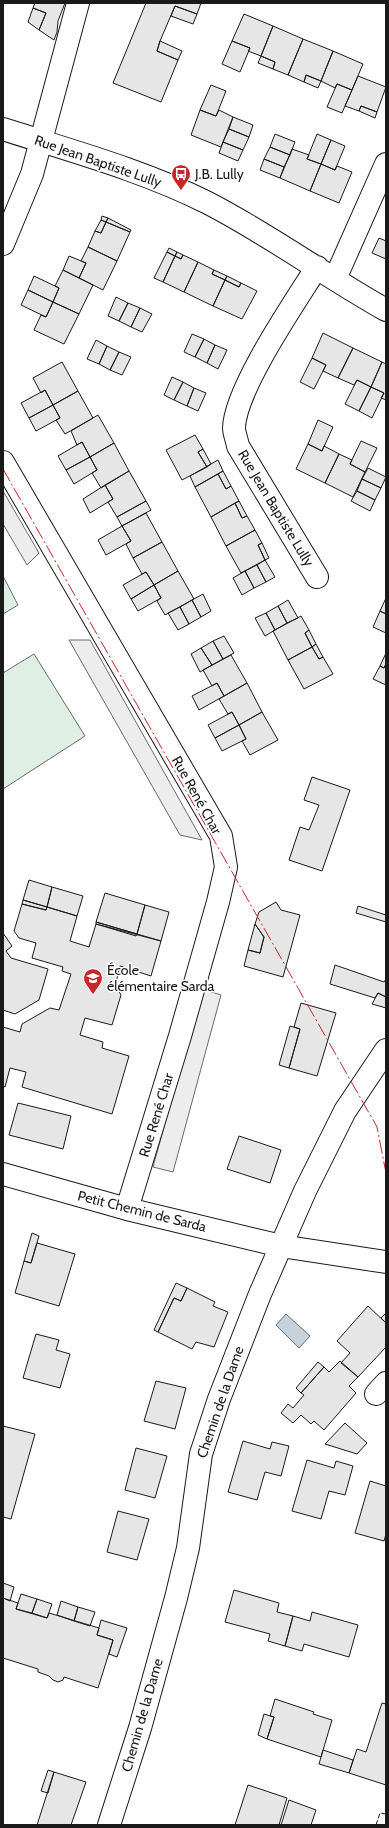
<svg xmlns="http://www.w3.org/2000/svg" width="389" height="1828" font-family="Cabin,sans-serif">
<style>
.green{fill:#e0efe3;stroke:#6a6a6a}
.parking{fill:#ededed;stroke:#6a6a6a}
.water{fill:#c6d2dc;stroke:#6a6a6a}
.building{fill:#e6e6e6;stroke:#1a1a1a}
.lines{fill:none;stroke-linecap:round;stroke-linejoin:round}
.minor-casing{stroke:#1a1a1a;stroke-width:24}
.minor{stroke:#fff;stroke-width:22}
.fence{stroke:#1a1a1a;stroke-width:1;stroke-dasharray:5 2;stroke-linecap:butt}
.power{stroke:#c62828;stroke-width:1;stroke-dasharray:14 3 2 3;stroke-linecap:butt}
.labels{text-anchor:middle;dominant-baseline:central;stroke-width:3;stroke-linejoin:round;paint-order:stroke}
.street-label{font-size:14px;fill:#1a1a1a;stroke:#fff}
.poi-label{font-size:14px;fill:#1a1a1a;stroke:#fff;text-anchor:start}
</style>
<rect width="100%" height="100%" fill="#fff"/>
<path class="green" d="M3,576L18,605L3,614Z
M34,654L85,736L3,789V673Z"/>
<path class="parking" d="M3,491L39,553L27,565L3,524Z
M69,640H90L202,840L180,835Z
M202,989L221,995L173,1172L153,1167Z"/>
<path class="water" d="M286,1314L310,1336L299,1348L276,1325Z"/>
<path class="building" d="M35,3H65L58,21L57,32L54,40L39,30L46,13L33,8Z
M146,3H201L197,14L175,6L160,41L157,51L178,60L161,102L113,83Z
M175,6L197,14L193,24L171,16Z
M33,8L46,13L39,30L28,22Z
M244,14L273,26L261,56L248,51L250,48L232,41Z
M273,26L303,39L288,75L273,69L275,62L261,56Z
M303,39L333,51L321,81L306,75L304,82L288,75Z
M160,41L182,51L178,60L157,51Z
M232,41L250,48L240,72L222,64Z
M333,51L363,64L352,90L337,84L335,88L321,81Z
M261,56L275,62L273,69L258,63Z
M306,75L321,81L318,88L304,82Z
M358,76L386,87L377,112L361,106L359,111L345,106Z
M337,84L352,90L342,113L327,107Z
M211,85L226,91L216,116L200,110Z
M361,106L377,112L375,118L359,111Z
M200,110L216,116L219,110L233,117L221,147L191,135Z
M233,117L253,125L249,137L229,129Z
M229,129L249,137L243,150L223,142Z
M275,134L295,142L290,155L270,147Z
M317,134L331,140L321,164L307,159Z
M331,140L345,146L335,170L321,164Z
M223,142L243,150L238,161L219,153Z
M270,147L290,155L284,167L264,159Z
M292,149L309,155L307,159L321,164L310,191L280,178Z
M264,159L284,167L280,178L260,170Z
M321,164L335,170L337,166L352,172L339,203L310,191Z
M102,216L108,218L106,222L101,220Z
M108,218L131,230L130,232L106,222Z
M101,220L106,222L101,233L95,231Z
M106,222L130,232L117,261L88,247L95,231L101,233Z
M379,238L386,241V259L372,253Z
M88,247L117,261L103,290L79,278L86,263L81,261Z
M169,248L177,252L175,256L167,252Z
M167,252L175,256L163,282L154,278Z
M177,252L183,255L181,259L175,256Z
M183,255L198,262L184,292L163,282L175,256L181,259Z
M69,256L86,263L79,278L63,270Z
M198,262L214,270L212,274L225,280L213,306L184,292Z
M63,270L93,285L79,314L53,302L59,288L55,286Z
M214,270L227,276L225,280L212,274Z
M34,276L59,288L53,302L28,290Z
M227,276L241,283L239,287L225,280Z
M225,280L239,287L241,283L257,291L242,319L213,306Z
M28,290L53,302L46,317L21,305Z
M116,297L128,303L119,321L108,316Z
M53,302L79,314L64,344L34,330L41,315L46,317Z
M128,303L140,308L131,327L119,321Z
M140,308L152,314L142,332L131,327Z
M323,333L353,348L338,378L323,371L326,365L312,358Z
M192,334L204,339L195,357L184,352Z
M204,339L215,345L207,363L195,357Z
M96,340L107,346L99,364L87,359Z
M215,345L227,350L218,369L207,363Z
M107,346L119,352L110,370L99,364Z
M353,348L382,362L371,387L357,380L354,385L338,378Z
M119,352L131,357L122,375L110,370Z
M312,358L326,365L314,389L300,382Z
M62,362L78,391L53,405L45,390L41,393L33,378Z
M382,362L386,364V400L381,398L384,393L371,387Z
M172,377L183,382L174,400L164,395Z
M357,380L371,387L359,411L345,404Z
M183,382L194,388L187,406L174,400Z
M371,387L384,393L372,418L359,411Z
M194,388L206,393L198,411L187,406Z
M45,390L53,405L29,418L21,403Z
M78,391L93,418L65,434L56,420L60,418L53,405Z
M53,405L60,418L36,431L29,418Z
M98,415L114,443L90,457L82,442L77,445L71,431Z
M318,420L333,427L322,451L308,444Z
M195,435L203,449L198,452L207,467L182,480L166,450Z
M361,441L377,448L365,472L350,464Z
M82,442L90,457L66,470L58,456Z
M114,443L129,471L101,488L92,473L97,470L90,457Z
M308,444L322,451L324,446L339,454L325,483L296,469Z
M203,449L211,464L207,467L198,452Z
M339,454L352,460L350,464L365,472L353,497L325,483Z
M90,457L97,470L74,484L66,470Z
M218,460L223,471L195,487L190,476Z
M368,468L386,477L381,488L362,479Z
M129,471L146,501L117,517L108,502L113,499L105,485Z
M223,471L231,486L226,489L218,474Z
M218,474L226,489L231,486L239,501L211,517L195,487Z
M362,479L381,488L375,500L357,491Z
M105,485L113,499L90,513L83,499Z
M357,491L375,500L370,511L351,501Z
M146,501L151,510L122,526L117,517Z
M239,501L247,516L242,518L235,503Z
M235,503L242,518L247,516L255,530L226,546L211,517Z
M146,513L162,542L133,558L126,544L131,541L122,526Z
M122,526L131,541L106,555L98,540Z
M255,530L262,543L258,545L265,560L241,573L226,546Z
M162,542L178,571L154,585L146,572L142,574L133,558Z
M262,543L269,558L265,560L258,545Z
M265,560L275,577L266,582L257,565Z
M257,565L266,582L254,588L245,571Z
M178,571L194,599L165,615L157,601L161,598L154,585Z
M245,571L254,588L242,595L233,578Z
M146,572L154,585L131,599L123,585Z
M154,585L161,598L138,611L131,599Z
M203,594L211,611L201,617L192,600Z
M386,598V614L380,611Z
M192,600L201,617L189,624L180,607Z
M288,600L298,618L287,623L278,606Z
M278,606L287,623L275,630L266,613Z
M180,607L189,624L178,630L168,613Z
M380,611L386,614V633L373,627Z
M266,613L275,630L265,636L255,618Z
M301,616L309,630L305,633L312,647L288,660L273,631Z
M309,630L316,644L312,647L305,633Z
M224,636L234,653L223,659L213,641Z
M213,641L223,659L212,665L201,648Z
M316,644L323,657L319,659L312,647Z
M312,647L319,659L323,657L333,674L304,689L288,660Z
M201,648L212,665L200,672L191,654Z
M386,653V664L384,668L380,666Z
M231,655L247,683L224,696L217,683L212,686L203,670Z
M386,664V685L373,679L380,666L384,668Z
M217,683L224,696L199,710L192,696Z
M247,683L262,712L239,725L232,712L228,714L219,699Z
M232,712L239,725L215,738L208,725Z
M262,712L278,740L250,755L242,741L246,739L239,725Z
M239,725L246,739L222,751L215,738Z
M312,777L350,790L322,871L289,860L300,827L309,830L319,805L304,800Z
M29,880L52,887L47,907L23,900Z
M52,887L83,896L77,916L47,907Z
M105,893L145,905L137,934L96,922Z
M23,900L47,907L46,910L22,904Z
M276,902L281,910L300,915L283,977L244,966L248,950L260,953L264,937L255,924L259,912Z
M22,904L46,910L47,907L77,916L70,941L89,947L96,924L161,941L151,976L120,966L115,987L117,988L121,995L112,1025L85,1018L80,1035L103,1042L102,1048L129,1056L112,1114L22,1087L26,1072L10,1068L5,1087L3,1086V1027L20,1032L22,1024L50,1008L59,1010L71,974L62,971L63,967L32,958L36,943L19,938L14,931Z
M145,905L169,912L161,941L137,934Z
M358,906L386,915V922L356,913Z
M96,922L137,934L136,936L96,924Z
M255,924L264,937L260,953L248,950Z
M3,933L12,946L6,951L11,958L48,969L39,1000L15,1014L3,1010Z
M335,965L384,982L386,979V997L378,993L375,998L330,984Z
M378,993L386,997V1008L372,1004Z
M301,1003L336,1013L317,1076L289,1068L300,1029L294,1027Z
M290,1026L300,1029L289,1068L279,1065Z
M18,1103L71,1116L63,1149L9,1135Z
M239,1136L281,1150L270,1183L227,1169Z
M32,1233L39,1236L31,1263L24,1261Z
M37,1243L75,1254L59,1306L15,1293L24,1261L31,1263Z
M176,1283L187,1288L181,1301L174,1298L158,1332L154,1330Z
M187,1288L215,1302L213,1306L228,1312L214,1347L196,1342L192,1349L158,1332L174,1298L181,1301Z
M368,1306L386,1323V1347L358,1377L341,1363L350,1353L337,1341Z
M386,1313V1323L381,1318Z
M36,1334L59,1340L56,1350L70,1354L60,1388L23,1378Z
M340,1361L358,1377L349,1386L356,1393L324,1430L314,1421L311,1424L301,1415L293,1423L281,1413L288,1404L293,1408L304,1395L301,1393L324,1367L329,1372Z
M318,1362L324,1367L301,1393L296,1388Z
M156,1381L186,1388L175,1429L144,1421Z
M345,1423L367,1443L357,1454L325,1444Z
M3,1426L35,1434L11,1519L3,1517Z
M243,1441L270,1449L272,1442L289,1446L281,1476L265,1472L257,1500L228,1492Z
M136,1448L167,1456L155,1498L125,1490Z
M307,1460L334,1468L336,1461L353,1466L345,1495L329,1491L321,1519L292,1511Z
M370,1481L386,1486V1534L384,1541L355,1533Z
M118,1511L149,1519L137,1560L107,1552Z
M3,1583L14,1587L10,1601L3,1598Z
M234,1590L279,1603L277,1612L293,1616L285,1646L268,1641L270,1634L225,1622Z
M21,1594L37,1599L32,1613L16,1609Z
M3,1598L18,1603L16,1609L47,1618L49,1613L99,1628L97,1635L113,1640L98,1688L64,1677L63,1680L58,1682L53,1680L49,1676L38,1672V1669L3,1658Z
M37,1599L52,1604L47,1618L32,1613Z
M61,1601L78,1607L74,1621L57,1615Z
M78,1607L95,1612L90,1626L74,1621Z
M312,1612L358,1625L349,1657L304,1644L302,1651L285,1646L293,1616L310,1621Z
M101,1620L127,1628L117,1657L109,1654L113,1640L97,1635Z
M275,1699L314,1712L313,1714L332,1720L321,1757L267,1739L274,1717L270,1716Z
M382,1703L386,1704V1785L349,1773L357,1749L366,1752Z
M264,1714L274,1717L267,1739L258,1735Z
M323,1750L353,1760L349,1773L319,1764Z
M48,1770L54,1772L48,1793L41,1791Z
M54,1772L86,1782L71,1825H37Z
M248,1785L287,1798L279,1825H235Z
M289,1800L316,1810L311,1825H281Z"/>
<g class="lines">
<g class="minor-casing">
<path id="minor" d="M3,129C71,151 142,170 206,202C269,234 325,276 386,310
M3,244L32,174L78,3
M317,267C295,302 235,389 234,428C234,433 237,440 238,446L317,577
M335,279L386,164
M3,462L221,836L226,867L218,902L180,1036L127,1209
M3,1174L127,1209L281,1246L386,1262
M376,1394L386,1383
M109,1825L140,1728L176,1598L188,1548L201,1454L219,1399L260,1294L305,1191L345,1111L386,1050"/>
</g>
<use href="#minor" class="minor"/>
<path class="fence" d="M376,1825L380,1813L386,1814"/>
<path class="power" d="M3,469L377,1127L386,1173"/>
</g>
<defs>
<g id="bus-pin" transform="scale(1)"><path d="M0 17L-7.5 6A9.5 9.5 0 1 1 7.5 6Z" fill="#c62828" stroke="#fff"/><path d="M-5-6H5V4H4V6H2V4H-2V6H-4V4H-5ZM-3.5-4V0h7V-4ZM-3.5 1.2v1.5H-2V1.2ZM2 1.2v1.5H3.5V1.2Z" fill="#fff"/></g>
<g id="school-pin" transform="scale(1)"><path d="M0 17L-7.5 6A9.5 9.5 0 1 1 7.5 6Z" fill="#c62828" stroke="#fff"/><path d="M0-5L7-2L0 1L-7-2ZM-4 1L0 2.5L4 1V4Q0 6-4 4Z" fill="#fff"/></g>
</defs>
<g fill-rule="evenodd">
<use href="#bus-pin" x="181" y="174"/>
<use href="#school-pin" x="93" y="978"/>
</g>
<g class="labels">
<g class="street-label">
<text transform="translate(98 161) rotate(19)">Rue Jean Baptiste Lully</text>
<text transform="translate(276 508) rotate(59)">Rue Jean Baptiste Lully</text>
<text transform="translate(197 795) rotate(61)">Rue René Char</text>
<text transform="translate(156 1115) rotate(-73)">Rue René Char</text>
<text transform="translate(142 1211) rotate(14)">Petit Chemin de Sarda</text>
<text transform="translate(220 1402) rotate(-71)">Chemin de la Dame</text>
<text transform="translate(142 1715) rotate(-74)">Chemin de la Dame</text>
</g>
<g class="poi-label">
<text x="195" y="174">J.B. Lully</text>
<text x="107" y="970">École<tspan x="107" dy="16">élémentaire Sarda</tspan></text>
</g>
</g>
<rect width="389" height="1828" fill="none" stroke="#1a1a1a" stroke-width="8"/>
</svg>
